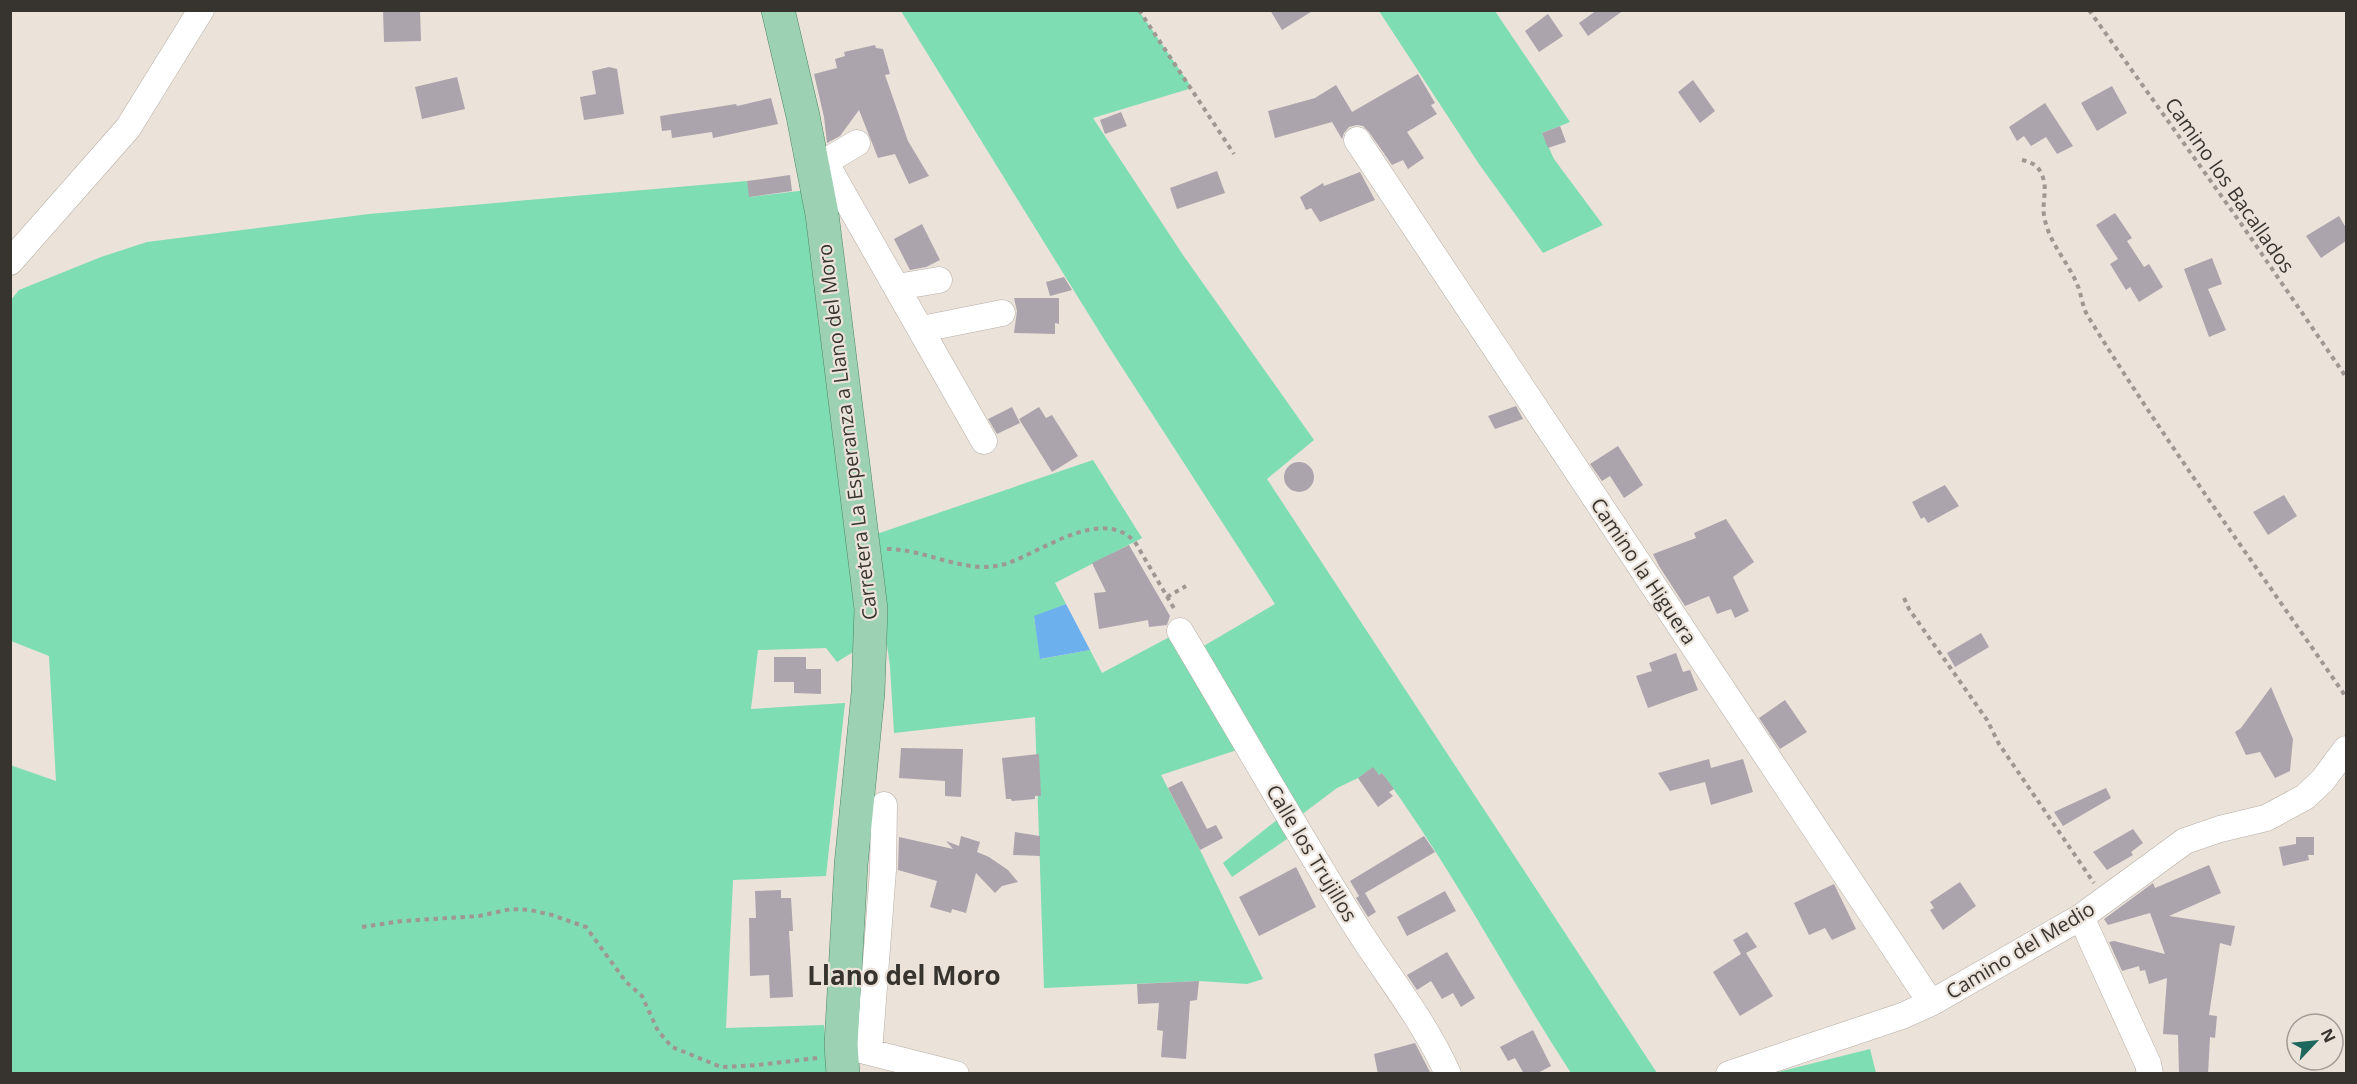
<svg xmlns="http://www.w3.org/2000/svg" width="2357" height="1084" font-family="'Open Sans',sans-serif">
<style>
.green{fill:#7eddb2}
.water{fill:#6cb0ed}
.building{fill:#aba4ac}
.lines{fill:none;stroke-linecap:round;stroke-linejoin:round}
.minor-casing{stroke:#b6ada5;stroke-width:27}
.major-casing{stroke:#4e8765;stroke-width:34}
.path{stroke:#9f9892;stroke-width:4;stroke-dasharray:4.5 4.5;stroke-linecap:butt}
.minor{stroke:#fff;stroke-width:26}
.major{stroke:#9dd1b3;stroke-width:33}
.labels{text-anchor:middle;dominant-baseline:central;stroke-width:4.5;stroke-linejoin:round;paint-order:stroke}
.street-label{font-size:20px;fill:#373430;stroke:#ebe2da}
.district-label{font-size:26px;font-weight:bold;fill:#373430;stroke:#ebe2da}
</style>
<rect width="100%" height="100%" fill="#ebe2da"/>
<path class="green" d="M901,11H1139L1192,88L1093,118L1183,255L1314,440L1267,479L1657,1073H1571C1507,975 1452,868 1382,773L1379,775L1372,768L1358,778L1337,788L1297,818L1197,650L1275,604L1107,344Z
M1379,11H1495L1570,122L1542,133L1554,159L1603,225L1543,253L1479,164Z
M747,181L750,197L807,190L824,308L858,649L837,662L826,648L758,650L751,709L845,703L826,876L733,880L726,1028L824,1025L828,1073H11L10,765L56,781L49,656L11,641L10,301L19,290L101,257L147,242L369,214Z
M1093,460L1142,538L1055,583L1066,604L1034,617L1041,659L1090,650L1102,673L1175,634L1243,748L1161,775L1200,850L1263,979L1247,984L1199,981L1044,988L1035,717L894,733L890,666L871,536Z
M1283,815L1294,834L1232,877L1223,863Z
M1870,1049L1876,1073H1774Z"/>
<path class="water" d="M1066,604L1090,650L1040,659L1034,616Z"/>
<path class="building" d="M383,10H420L421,41L384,42Z
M1270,10H1314L1282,30Z
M1597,10H1624L1588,36L1579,23Z
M1548,14L1563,36L1539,52L1525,31Z
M875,45L876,48L883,49L890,74L885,75L908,141L929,176L909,184L895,154L878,158L859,110L840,136L827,143L824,117L814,74L837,68L835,59L845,56L844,52Z
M609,67L617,69L624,114L584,120L580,97L596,94L592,71Z
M1418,74L1435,103L1431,105L1437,114L1407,132L1424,158L1408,169L1403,160L1392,165L1369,132L1363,126L1357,125L1349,127L1344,133L1342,139L1332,122L1275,138L1268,111L1315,98L1336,85L1352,112Z
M457,77L465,109L422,119L415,87Z
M1693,80L1715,111L1700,123L1678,92Z
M2112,86L2127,113L2097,131L2081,103Z
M771,98L778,124L713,138L712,132L672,138L671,130L662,131L660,116L736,104L737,106Z
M2045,103L2073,146L2057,154L2046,137L2031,146L2024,136L2017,141L2009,127Z
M1121,112L1127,126L1105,134L1100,120Z
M1560,126L1566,142L1548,148L1542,133Z
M1217,171L1225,193L1177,209L1170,188Z
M1360,172L1375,200L1320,222L1311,208L1306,210L1300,197L1323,183L1324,186Z
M790,175L792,191L749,197L747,181Z
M2115,213L2132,238L2127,241L2144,267L2149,264L2163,287L2139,302L2130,287L2126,290L2110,264L2118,259L2096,225Z
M2339,216L2346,228V241L2321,258L2306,236Z
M922,224L940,260L926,267L910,270L894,239Z
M2212,258L2222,284L2208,289L2226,330L2209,337L2184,269Z
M1064,277L1072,290L1050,296L1046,282Z
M1014,298H1059V324L1055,323V334L1014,333L1017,311Z
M1516,406L1523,419L1495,429L1488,416Z
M1012,407L1020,423L997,434L988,419Z
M1039,407L1046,418L1052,415L1078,456L1052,472L1019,419Z
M1618,446L1643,485L1624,498L1610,476L1602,481L1590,464Z
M1284 477a15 15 0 1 1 30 0a15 15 0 1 1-30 0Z
M1945,485L1959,506L1928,523L1924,517L1921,519L1912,502Z
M2284,495L2297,516L2268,535L2253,512Z
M1726,519L1754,562L1733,577L1749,611L1735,618L1731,609L1717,614L1709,596L1685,606L1659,566L1653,554L1696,538L1694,533Z
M1129,545L1170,616L1167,625L1149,627L1148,620L1099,629L1094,593L1106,592L1092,563Z
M1981,633L1989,647L1955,667L1947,653Z
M1676,653L1683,672L1690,670L1698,690L1648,708L1636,676L1652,671L1649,663Z
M774,657H806V669H821V694L794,693V682H774Z
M2271,687L2293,739L2290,771L2275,778L2260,752L2246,755L2235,732L2241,728Z
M1785,700L1807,732L1780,749L1759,718Z
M901,748L963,749L961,797L945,796V781L899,778Z
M1039,754L1041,796H1035V799L1012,801L1011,799H1006L1002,758Z
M1709,759L1711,768L1743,759L1753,792L1711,805L1705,782L1670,791L1658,773Z
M1373,767L1379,775L1382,773L1394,789L1389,792L1393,796L1378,807L1358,778Z
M1182,781L1207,829L1216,825L1223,838L1200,850L1168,788Z
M2106,788L2111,798L2063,826L2054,812Z
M2133,829L2143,843L2131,852L2133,855L2107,870L2093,852Z
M1015,832L1040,836V856L1013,855Z
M961,836L980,842L977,852L989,857L1008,870L1018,882L1002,886L995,893L976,873L966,913L952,909L951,913L930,907L937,881L898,870L899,837L953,849L946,841L959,846Z
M1424,836L1435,852L1365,893L1376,912L1368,917L1356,898L1359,896L1350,881Z
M2296,837H2314V855H2308L2309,860L2283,866L2279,847L2296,844Z
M2209,865L2221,893L2169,916L2235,926L2231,946L2220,943L2209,1015L2217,1016L2215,1038L2210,1037L2208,1074H2179L2178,1035L2163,1034L2167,978L2149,984L2145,970L2140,971L2139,966L2122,971L2109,942L2114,941L2165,954L2150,913L2108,925L2104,919L2153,883L2155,888Z
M1296,867L1316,907L1259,936L1239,897Z
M1960,882L1976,906L1943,930L1930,910L1934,908L1930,902Z
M1834,884L1856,929L1832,940L1825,928L1809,935L1794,903Z
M781,890V898H791L793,931H789L793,997L770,998L769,975L750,976L749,918H756L755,891Z
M1445,891L1456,911L1407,936L1397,917Z
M1747,932L1757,947L1746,953L1773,996L1740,1016L1713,972L1741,954L1733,940Z
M1447,952L1475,998L1461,1007L1453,993L1442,999L1431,981L1417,990L1407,975Z
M1199,981L1197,1000L1190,1001L1186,1059L1161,1057L1163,1031L1157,1030L1159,1003L1138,1004L1137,984Z
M1533,1030L1551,1066L1536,1074H1524L1515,1058L1508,1061L1500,1047Z
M1415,1043L1431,1074H1378L1374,1054Z"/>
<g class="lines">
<g class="minor-casing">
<path id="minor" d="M1357,140L1931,1003
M825,162L857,143
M812,163L825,162L984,441
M10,262L128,128L201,10
M897,287L939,280
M922,329L1002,313
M1180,631C1237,727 1293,825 1352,920C1384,972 1423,1018 1448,1074
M2081,917L2148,1064L2150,1074
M853,1048L956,1074
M869,1052L883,870L884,805
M1729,1074L1902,1016L1931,1003L2081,917L2185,841L2220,829L2266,818L2305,797L2323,780L2346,749"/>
</g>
<g class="major-casing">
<path id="major" d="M778,10L803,116L822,214L871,609L868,693L851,865L841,1045L843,1074"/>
</g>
<path class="path" d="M1139,10L1234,154
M2089,10L2242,225L2346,377
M2022,160C2031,162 2038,165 2042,175C2048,188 2042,202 2044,215C2048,242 2067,260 2077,284C2082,295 2082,308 2089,318C2169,448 2260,571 2346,697
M887,549C928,549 968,577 1008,563C1043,551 1102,506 1135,542L1175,610
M1167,597L1186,586
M1904,598L1909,609L1987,720L1999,744L2094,883
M362,927L402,921L479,916L511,909L530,910L552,915L586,927L626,982L642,996L658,1031L672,1047L721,1067L758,1065L817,1058"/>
<use href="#minor" class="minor"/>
<use href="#major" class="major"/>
</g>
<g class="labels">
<g class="street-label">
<text transform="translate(2230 185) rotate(55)">Camino los Bacallados</text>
<text transform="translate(847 432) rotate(-97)">Carretera La Esperanza a Llano del Moro</text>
<text transform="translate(1644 571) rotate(56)">Camino la Higuera</text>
<text transform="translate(1312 853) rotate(59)">Calle los Trujillos</text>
<text transform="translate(2020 950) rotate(-31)">Camino del Medio</text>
</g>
<g class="district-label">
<text x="904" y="975">Llano del Moro</text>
</g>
</g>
<rect width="2357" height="1084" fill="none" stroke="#373430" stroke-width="24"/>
<g transform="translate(2315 1042) rotate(64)"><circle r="28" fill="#ebe2da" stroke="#a39c96" stroke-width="1.5"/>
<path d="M0-4.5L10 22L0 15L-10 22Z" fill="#1e675d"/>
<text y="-9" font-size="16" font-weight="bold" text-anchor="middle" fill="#373430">N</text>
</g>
</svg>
